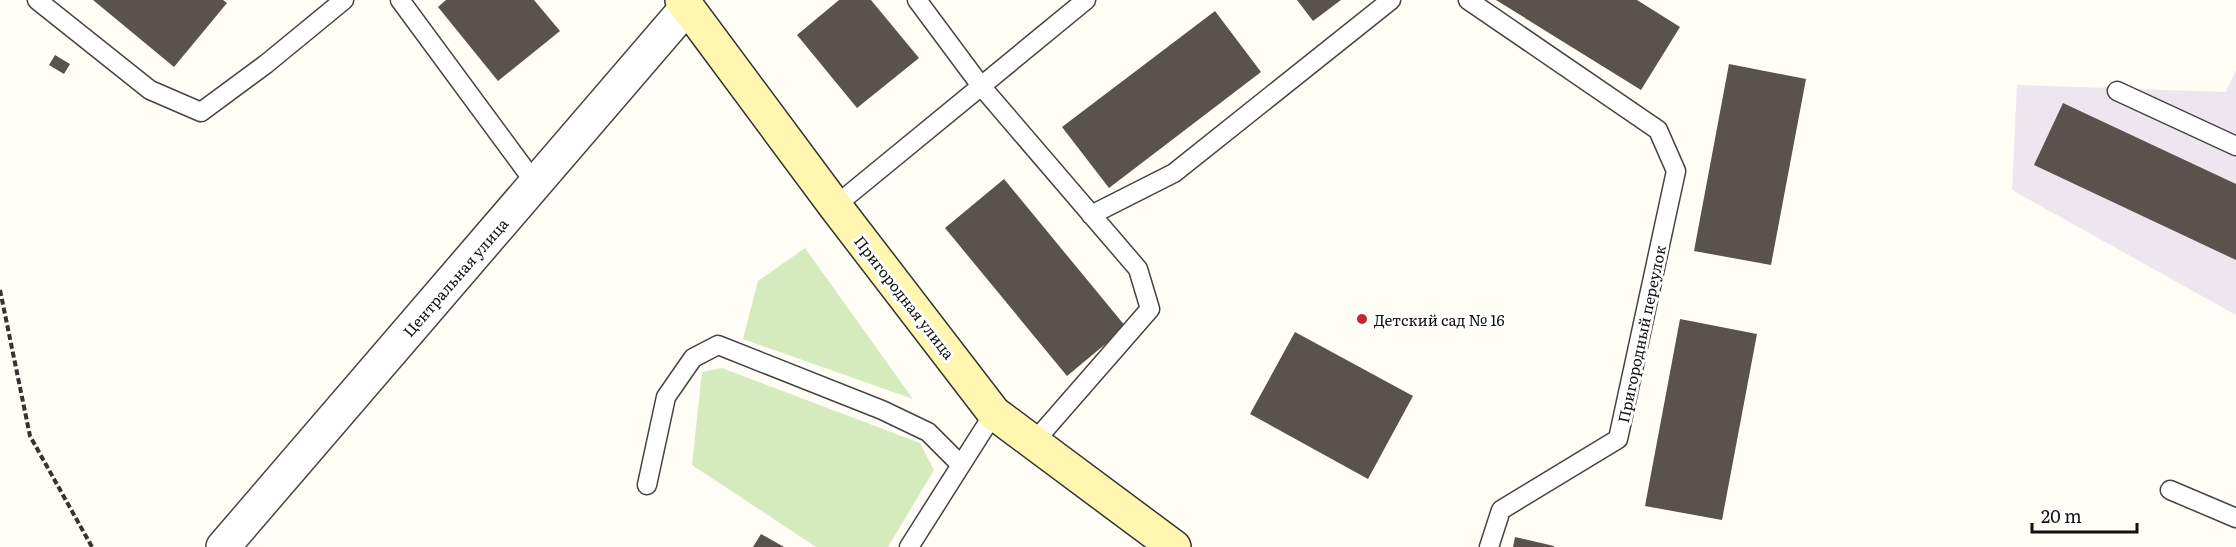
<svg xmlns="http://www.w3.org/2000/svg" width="2236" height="547" font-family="Literata,serif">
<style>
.industrial{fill:#eee6ef}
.green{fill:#d5ebbd}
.building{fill:#5a524d}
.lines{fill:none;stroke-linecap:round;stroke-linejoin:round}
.service-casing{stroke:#444;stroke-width:21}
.minor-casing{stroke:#444;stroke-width:36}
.secondary-casing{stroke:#333;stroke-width:36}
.path{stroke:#333;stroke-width:4;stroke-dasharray:6 3;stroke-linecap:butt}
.service{stroke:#fff;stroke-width:18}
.minor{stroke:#fff;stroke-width:33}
.secondary{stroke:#fff6b0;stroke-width:33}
.poi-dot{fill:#c4262e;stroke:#fff;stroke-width:2}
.labels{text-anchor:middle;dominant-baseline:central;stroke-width:6;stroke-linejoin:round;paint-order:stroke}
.street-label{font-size:15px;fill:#111;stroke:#fff}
.poi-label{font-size:15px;fill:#111;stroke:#fff;text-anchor:start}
</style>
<rect width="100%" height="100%" fill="#fffdf5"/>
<path class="industrial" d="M2236,70V315L2012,190L2017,85L2226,92Z"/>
<path class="green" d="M805,248L913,399L743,339L758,281Z
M722,368L920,443L934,470L888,547H816L692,465L702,372Z"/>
<path class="building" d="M93,0H223L227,3L174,67Z
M446,0H534L560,31L498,81L438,7Z
M839,0H871L919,58L857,108L797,35Z
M1297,0H1341L1313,21Z
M1496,0H1637L1680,27L1641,90Z
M1215,11L1261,72L1109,188L1062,127Z
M55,55L70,64L64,74L49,65Z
M1729,64L1806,79L1771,265L1694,251Z
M2063,103L2236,184V260L2034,165Z
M1004,179L1126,327L1067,376L945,228Z
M1680,319L1757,334L1722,520L1645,506Z
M1295,332L1413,396L1368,479L1250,414Z
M761,534L784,547H753Z
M1515,537L1554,546V547H1513Z"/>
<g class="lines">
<g class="service-casing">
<path id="service" d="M37,0L150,90L201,112L266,64L344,0
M400,0L535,183
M917,0L981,86L1138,269L1150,309L1034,442
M1468,0L1658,130L1676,171L1618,439L1501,510L1489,547
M2117,91L2236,146
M835,206L1086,0
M1091,215L1174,173L1391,0
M647,485L666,397L693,358L718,345L882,410L928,432L961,465
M2170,490L2236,518
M909,547L994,413"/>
</g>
<g class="minor-casing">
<path id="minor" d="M223,547L687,7"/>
</g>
<g class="secondary-casing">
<path id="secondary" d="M682,0L835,206L994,413L1174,547"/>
</g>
<path class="path" d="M0,290L30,436L92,547"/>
<use href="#service" class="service"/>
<use href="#minor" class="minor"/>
<use href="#secondary" class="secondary"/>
</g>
<circle class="poi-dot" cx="1362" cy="319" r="6"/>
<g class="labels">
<g class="street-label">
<text transform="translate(455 277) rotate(-49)">Центральная улица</text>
<text transform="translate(905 297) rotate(52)">Пригородная улица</text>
<text transform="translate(1641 334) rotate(-78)">Пригородный переулок</text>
</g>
<g class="poi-label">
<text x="1374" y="319">Детский сад № 16</text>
</g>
</g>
<path d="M2032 523v9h105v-9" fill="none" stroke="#111111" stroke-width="3"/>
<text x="2041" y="523" font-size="18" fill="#111111" stroke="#ffffff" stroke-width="4.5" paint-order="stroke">20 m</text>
</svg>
